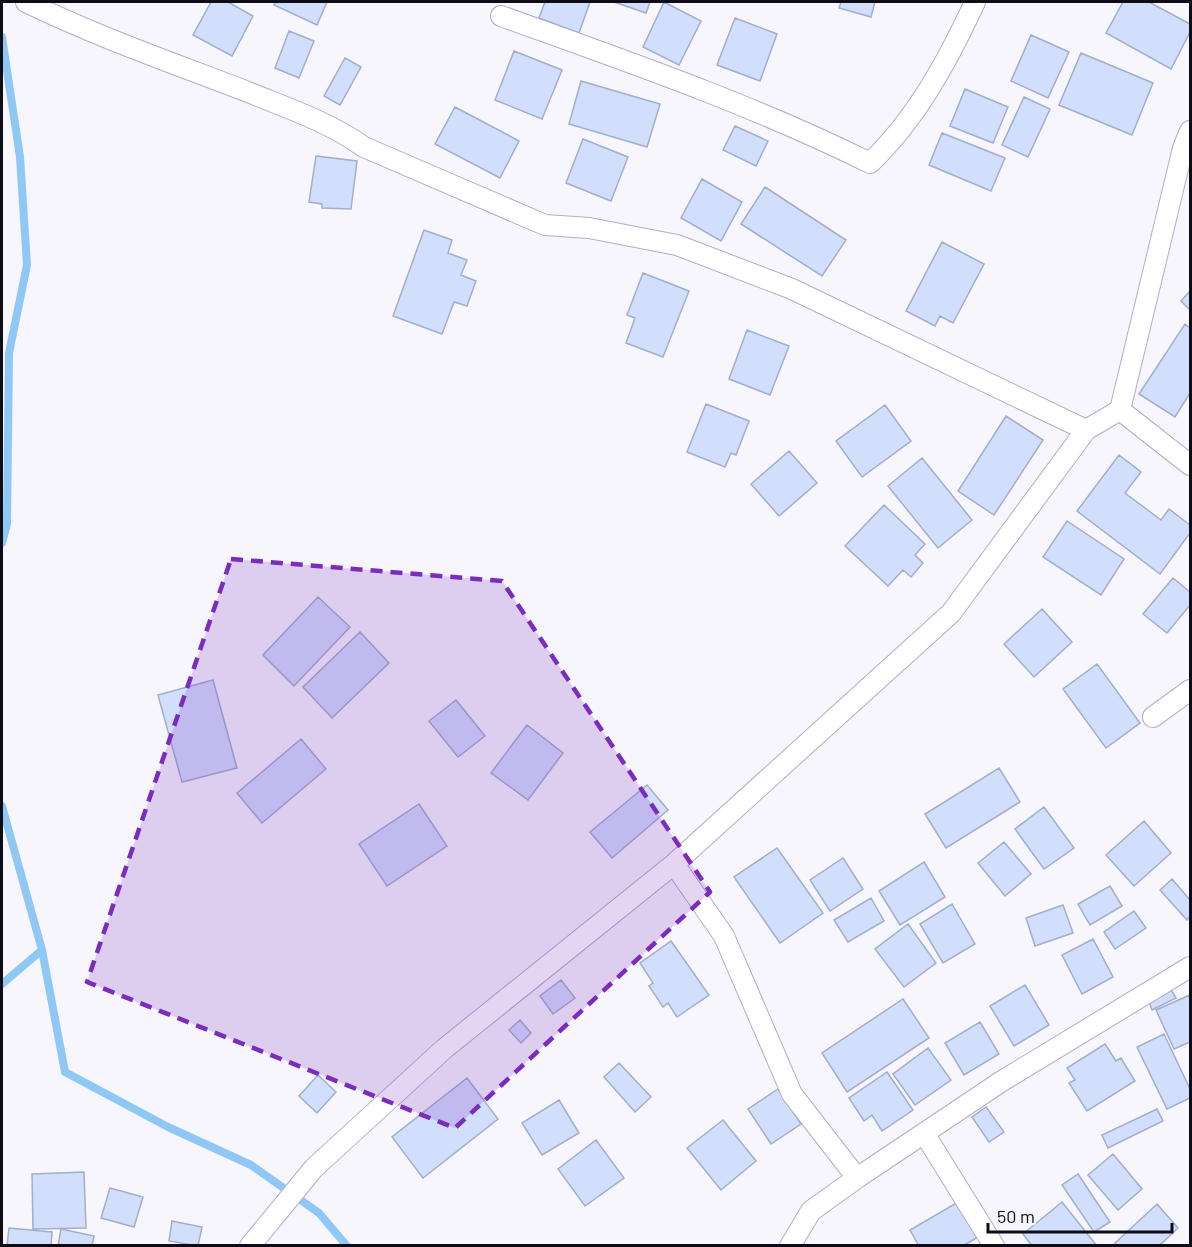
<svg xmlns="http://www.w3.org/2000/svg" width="1192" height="1247" font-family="Barlow,sans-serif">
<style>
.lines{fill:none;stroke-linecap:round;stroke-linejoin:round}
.stream{stroke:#8fc8f5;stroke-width:8}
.building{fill:#d1defc;stroke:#a2aeca;stroke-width:1.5}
.minor-casing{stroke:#b1adcb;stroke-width:22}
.minor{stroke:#fff;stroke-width:20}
.marked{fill:#7b2cbf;fill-opacity:0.2;stroke:#7b2cbf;stroke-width:4.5;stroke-dasharray:12 8;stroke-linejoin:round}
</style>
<rect width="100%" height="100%" fill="#f6f6fc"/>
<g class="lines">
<path class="stream" d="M2,37L20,157L27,265L9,353L7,524L2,543
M2,806L42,950L65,1072L168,1127L251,1165L319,1213L347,1246
M2,984L42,950"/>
</g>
<path class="building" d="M211,2H228L253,16L232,56L193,35Z
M276,2H327L317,25L274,5Z
M545,2H590L579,33L539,18Z
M614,2H650L646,13Z
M664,2L701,21L679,65L643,47Z
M841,2H875L871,17L839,8Z
M1123,2H1149L1190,24V32L1171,69L1106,33Z
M735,18L777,34L760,81L717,65Z
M289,31L314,41L299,78L275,68Z
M1031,35L1069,52L1048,98L1011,81Z
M514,51L562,70L542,119L495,100Z
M1081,53L1153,83L1132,135L1059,105Z
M345,58L361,67L340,105L324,96Z
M581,81L660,104L647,147L569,124Z
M965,89L1008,107L993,143L950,126Z
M1024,97L1050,109L1028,157L1002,145Z
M455,107L519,141L500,178L435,144Z
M735,126L768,141L756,166L723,150Z
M942,133L1005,158L991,191L929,165Z
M583,139L628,157L611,201L566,183Z
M316,156L357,161L351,209L322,208V204L309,202Z
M702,179L742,202L721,241L681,218Z
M765,187L846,240L822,276L741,224Z
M424,230L452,240L448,253L467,260L461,275L476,281L467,306L454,302L442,334L393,316Z
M942,242L984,264L953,323L940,316L935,326L906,311Z
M643,273L689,291L663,357L626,343L635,318L627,315Z
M1190,291V310L1181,301Z
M1185,324L1190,328V393L1175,417L1139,394Z
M747,330L789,346L770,395L729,379Z
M706,404L749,421L736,455L731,453L725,467L687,452Z
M885,405L911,441L862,477L836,441Z
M1006,416L1043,440L994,515L958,491Z
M789,451L817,483L779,516L751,484Z
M1119,455L1141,472L1125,493L1161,520L1169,509L1190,525V533L1160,574L1077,511Z
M922,458L972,520L938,548L888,486Z
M884,505L925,544L915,555L923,563L911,577L903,570L888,586L845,546Z
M1067,521L1124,559L1101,595L1043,557Z
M1173,578L1190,592V605L1167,633L1143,614Z
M318,597L350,627L294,686L263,655Z
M1042,609L1072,642L1034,677L1004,644Z
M360,632L389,663L332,718L303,687Z
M1097,664L1140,723L1106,748L1063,689Z
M213,680L237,768L182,782L158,695Z
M456,700L485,736L458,757L429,721Z
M527,725L563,753L528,800L491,773Z
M301,739L326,769L262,823L237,793Z
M999,768L1020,802L946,848L925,814Z
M647,785L668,810L612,858L590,832Z
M419,804L447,846L387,886L359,844Z
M1044,807L1074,848L1044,869L1015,829Z
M1144,821L1171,853L1134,886L1106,855Z
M1004,842L1031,874L1005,896L978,863Z
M777,848L823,913L780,943L734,877Z
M843,858L863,889L830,911L810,880Z
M924,862L945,897L900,925L879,891Z
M1172,879L1190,900V916L1187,920L1160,890Z
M1110,886L1122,906L1090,925L1078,904Z
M871,898L884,921L848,942L834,920Z
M952,904L975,944L943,963L920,924Z
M1063,905L1073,933L1035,946L1026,918Z
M1134,911L1146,928L1115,949L1104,932Z
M908,924L936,963L904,987L875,949Z
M1093,939L1113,977L1082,994L1062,955Z
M671,941L709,995L677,1017L668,1003L663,1007L649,986L653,983L640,963Z
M561,980L575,998L553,1014L540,996Z
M1025,985L1049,1025L1014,1046L990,1006Z
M1170,988L1176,998L1152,1010L1148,999Z
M1190,995V1042L1174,1049L1156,1010Z
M903,999L929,1038L847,1092L822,1053Z
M520,1020L531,1033L521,1043L509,1030Z
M980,1022L999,1054L964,1075L945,1043Z
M1164,1034L1190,1089V1098L1167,1109L1137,1047Z
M1105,1044L1116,1061L1121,1058L1135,1081L1087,1111L1069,1083L1075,1080L1067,1068Z
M928,1048L951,1080L915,1105L893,1074Z
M619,1063L651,1097L635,1112L604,1077Z
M887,1072L913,1110L882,1131L872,1115L864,1121L849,1098Z
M318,1075L336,1092L317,1113L299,1096Z
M467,1078L498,1119L423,1178L392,1137Z
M778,1089L801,1124L771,1144L748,1109Z
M559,1100L579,1133L542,1155L522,1123Z
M986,1107L1004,1132L989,1142L972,1117Z
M1157,1109L1163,1121L1108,1148L1102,1135Z
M723,1120L756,1161L721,1190L687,1148Z
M596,1140L624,1178L585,1206L558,1169Z
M1113,1154L1142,1189L1118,1210L1088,1175Z
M84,1172L86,1228L33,1229L32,1174Z
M1078,1174L1110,1222L1094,1232L1062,1185Z
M110,1188L143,1197L134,1227L101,1218Z
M958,1202L978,1237L963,1246H919L910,1230Z
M1062,1202L1097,1246H1032L1023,1234Z
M1157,1204L1178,1228L1159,1246H1117L1115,1243Z
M172,1221L202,1227L198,1246L169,1241Z
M9,1228L52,1232L51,1246H7Z
M61,1229L94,1236L92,1246H58Z"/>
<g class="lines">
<g class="minor-casing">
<path id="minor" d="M26,2C98,37 173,63 248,92C287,108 329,122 364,147L545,225L589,228L677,245L792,289L1086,430
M501,16C626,61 751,104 870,163C917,118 948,60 975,2
M1120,410L1190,465
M1153,717L1190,690
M674,864L724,936L792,1094L857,1178
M924,1133L994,1246
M250,1246L314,1168L444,1049L674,864L951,613L1086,430L1120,410L1183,148L1190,131
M790,1246L811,1211L857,1178L1002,1081L1190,967"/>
</g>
<use href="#minor" class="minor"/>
</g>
<path class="marked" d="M231,559L502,581L710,892L455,1128L87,982Z"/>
<rect width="1192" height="1247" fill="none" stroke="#0e0c16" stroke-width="6"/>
<path d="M988 1223v9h184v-9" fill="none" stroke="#0e0c16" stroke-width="3"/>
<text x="997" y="1223" font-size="18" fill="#0e0c16" stroke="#f6f6fc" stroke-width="4.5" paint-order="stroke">50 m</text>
</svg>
